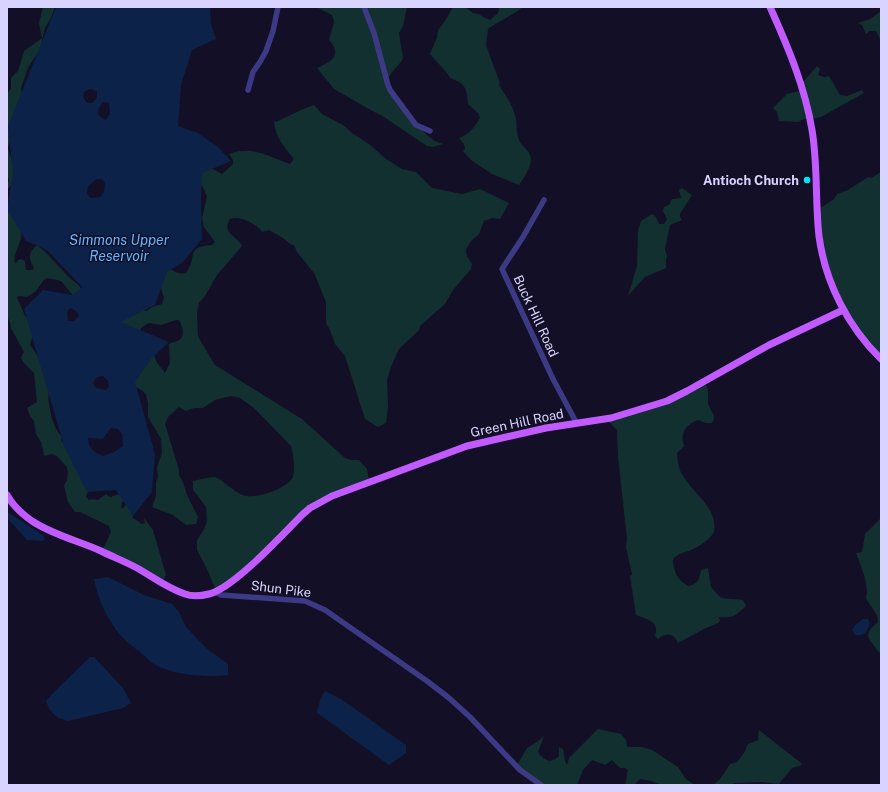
<svg xmlns="http://www.w3.org/2000/svg" width="888" height="792" font-family="'Public Sans',sans-serif">
<style>
.green{fill:#12302f}
.water{fill:#0c2248;fill-rule:evenodd}
.lines{fill:none;stroke-linecap:round;stroke-linejoin:round}
.minor{stroke:#3d3a85;stroke-width:5.5}
.major{stroke:#c25bff;stroke-width:7}
.poi-dot{fill:#00e5ff;stroke:#130f26;stroke-width:1.5}
.labels{text-anchor:middle;dominant-baseline:central;stroke-width:3;stroke-linejoin:round;paint-order:stroke}
.poi-label{font-size:13px;font-weight:bold;fill:#d9d4ff;stroke:#130f26;text-anchor:end}
.street-label{font-size:13px;fill:#d9d4ff;stroke:#130f26}
.water-label{font-size:14px;font-style:italic;fill:#62b6ff;stroke:#130f26}
</style>
<rect width="100%" height="100%" fill="#130f26"/>
<path class="green" d="M43,7H55L51,18L45,28L40,49L28,68L21,88L22,100L8,148L14,168L13,183L7,190V184L9,181L7,174V93L11,89V78L18,71L24,51L42,38L39,23Z
M316,7H407L403,26L399,33L403,58C399,67 390,71 387,82C399,98 418,131 435,141C437,142 441,143 443,144L433,147L427,146L384,117L367,108L334,89L317,68C331,62 343,55 329,40L334,22L332,15Z
M453,7H465L473,13L479,14L483,17L490,20L498,13L499,9L498,7H523C512,16 498,21 488,29L486,45L500,83L499,85C504,94 511,102 514,112C518,122 515,132 520,142C524,148 531,152 531,160C530,169 524,178 519,185L492,174L471,160L463,151L465,149L464,144L459,138C468,136 476,125 480,118L478,113L468,104C467,88 465,83 450,78L447,73L430,54L431,51L437,38L438,30L445,21Z
M881,11V41L876,31H870L866,34L862,25L858,23L870,19Z
M817,66L820,69L818,75L824,77L829,76L840,95L847,96L862,90L864,93L821,117L811,119H804L798,122L779,121L777,112L773,108L787,94L803,90L801,82L805,80Z
M314,105L322,114L343,125L352,133L369,144L386,159L402,169L416,172L432,188L462,194L480,189L509,203L500,219L492,218L484,221L479,234L471,241L466,250L467,256L472,264L471,269L453,290L445,304L420,326L419,330L399,349L391,367L387,380L388,407L386,423L378,427L365,419L345,356L335,344L330,330L326,323V302L314,273L297,252L294,245L290,244L283,238L269,230L262,232C257,224 239,215 230,219C221,234 238,236 242,246L217,275L205,296L199,303L197,314L198,336L201,342L215,365L302,419L345,458L351,460H359L367,469L369,481L310,508L244,571L216,590L206,567L197,550V540L203,531L207,522L206,507L193,490V481C198,480 209,477 214,477C222,478 235,494 246,496C259,498 284,489 292,479C296,473 293,452 291,446L254,408L240,398L231,396L215,400L203,408H194L186,411L179,407L168,417L165,424L179,470V475L182,480L188,497L198,517L196,524L186,525L173,515L152,507L156,496V483L158,477L157,467L162,453L161,439L148,417V403L146,395L143,391L136,387L133,380L152,348L156,361L165,373L170,363L169,344C172,342 176,342 179,340C186,336 182,325 179,320H176L161,325L149,323L142,327L139,332L121,323L119,311L138,308L146,311L152,307L162,304L164,297C158,284 163,278 167,266C173,271 178,275 186,273C198,256 185,247 212,245L215,242L204,227L202,218L207,196L197,175L207,166L222,174L233,164V160L229,154C252,145 269,157 290,164L294,159C284,146 276,139 274,122L278,121L301,110Z
M881,172V358L854,327L825,263L819,209L834,199L837,194L848,190L868,177L871,178Z
M682,188L692,195L680,214V217L682,220L670,225L665,249L667,256L666,260V268L645,277L628,296L637,266L638,230L641,221L652,214L656,217L659,224H664L667,219L663,211L664,207L669,205L672,199L681,198L679,190Z
M11,211C14,217 19,223 21,229C24,242 12,252 15,264L18,260L21,259L25,261L26,270H33L34,268C28,257 28,253 37,245C50,255 58,267 70,278C75,283 80,285 83,291L76,299L62,282L58,280L47,278L44,280L36,291L27,297L20,296L17,297L25,316L31,321L35,328L30,345C40,356 45,373 48,387C49,392 48,398 49,403C51,416 53,427 62,437L61,440L70,452L69,456L72,459V462L90,485L86,497L89,500L92,499L98,500L106,494L110,497L132,490L122,503L121,507L123,509L127,503L130,506L128,508L132,512L133,518L142,524L145,523L144,518L153,530L166,575L161,584L102,551L111,532L109,526L80,512H75L68,502L64,486L67,480L68,471L66,466L57,456L52,454L45,456L44,455L41,442L36,434L34,421L30,416L27,408L37,402L34,373L23,362L21,358L24,352L11,328L10,322L7,317V213Z
M704,381L708,389V404L714,416V419L712,423H706L698,420C685,425 680,433 684,446L677,453C678,460 678,468 682,474C693,494 718,507 714,532C709,540 700,546 691,550C684,553 678,553 673,559C673,570 677,580 688,586C698,584 699,580 701,570L708,568L711,587L721,598L743,600L746,606C736,616 733,618 719,617L720,621L718,623L704,629L678,643C674,633 666,632 658,639L655,636C660,621 648,620 636,615L630,576L632,574L626,547L627,539L618,457L617,430L606,419L641,409Z
M881,518V654C877,651 875,647 872,643C864,634 870,629 878,622C878,612 870,607 866,598C870,586 860,564 856,553L862,552L865,534Z
M598,729L621,734L626,740L627,747H642L652,750L678,767L686,779L695,785H662L651,781L640,779L634,785H625L628,770L625,768H620L612,760L605,765L592,760L583,770L577,785H541L516,767L527,748L537,742L544,736L538,752C544,761 551,764 559,756V747L563,749L565,761L567,765L569,758Z
M759,730L801,763L802,765L792,768L779,784L762,782L734,783L731,785H713L720,779L730,764L737,762L744,753L748,744L758,740Z"/>
<path class="water" d="M56,7H210L211,24L216,39L192,50L181,85L178,126L198,133L218,147L231,161L202,173L201,198L202,239L182,263L167,272L155,305L121,322L169,342L151,359L135,382L155,454L152,492L133,516L116,490L87,492L64,446L51,402L24,309L43,290L73,295L82,287L47,250L26,241L7,209L13,172L8,126ZM90,89L97,91V98L92,103H87L83,97L84,92ZM103,102L109,103L110,114L106,120L99,116C97,110 99,107 103,102ZM97,179H102L105,183L104,192L100,197L90,198L87,193L88,186ZM71,308L76,311L79,316L74,321H68L67,314L68,310ZM103,376L108,381L109,386L106,390L96,388L93,383L97,377ZM111,428L118,429L122,434L123,446L114,452L103,456C94,452 88,448 88,438L103,439L107,433Z
M7,512L43,535L45,540L41,541L27,540L7,518Z
M108,577L144,595L172,604L179,612L186,627L206,648L228,664V675C212,678 178,675 162,668C154,665 146,658 140,652C134,648 128,643 123,638C108,622 98,600 94,579Z
M863,619H868L870,624C866,632 866,636 855,635L852,630L855,625Z
M90,657H94L123,688L131,703L123,708L68,721L58,718L49,709L46,701L54,692Z
M325,691L341,699L406,745V753L389,765L317,713L320,700Z"/>
<g class="lines">
<path class="minor" d="M364,7L374,33L388,85L390,90L416,125L430,131
M248,90L253,72L260,62L266,51L273,31L278,7
M544,200L523,237L502,269L553,379L576,422
M215,592L221,595L305,601L325,610L427,681L449,698L470,717L520,770L541,785"/>
<path class="major" d="M770,7C788,47 805,87 812,130C818,165 815,201 819,236C825,282 848,327 881,359
M7,495C13,506 22,514 32,521C53,535 79,541 101,551C113,557 126,562 137,568C153,577 167,588 185,594C193,597 201,596 209,594C234,588 283,534 303,514L310,508L332,496L467,446L546,428L611,418L667,401L687,391L769,345L843,310"/>
</g>
<circle class="poi-dot" cx="807" cy="180" r="4"/>
<g class="labels">
<g class="poi-label">
<text x="799" y="180">Antioch Church</text>
</g>
<g class="street-label">
<text transform="translate(536 316) rotate(65)">Buck Hill Road</text>
<text transform="translate(517 423) rotate(-12)">Green Hill Road</text>
<text transform="translate(281 589) rotate(7)">Shun Pike</text>
</g>
<g class="water-label">
<text x="119" y="240">Simmons Upper<tspan x="119" dy="16">Reservoir</tspan></text>
</g>
</g>
<rect width="888" height="792" fill="none" stroke="#d9d4ff" stroke-width="16"/>
</svg>
